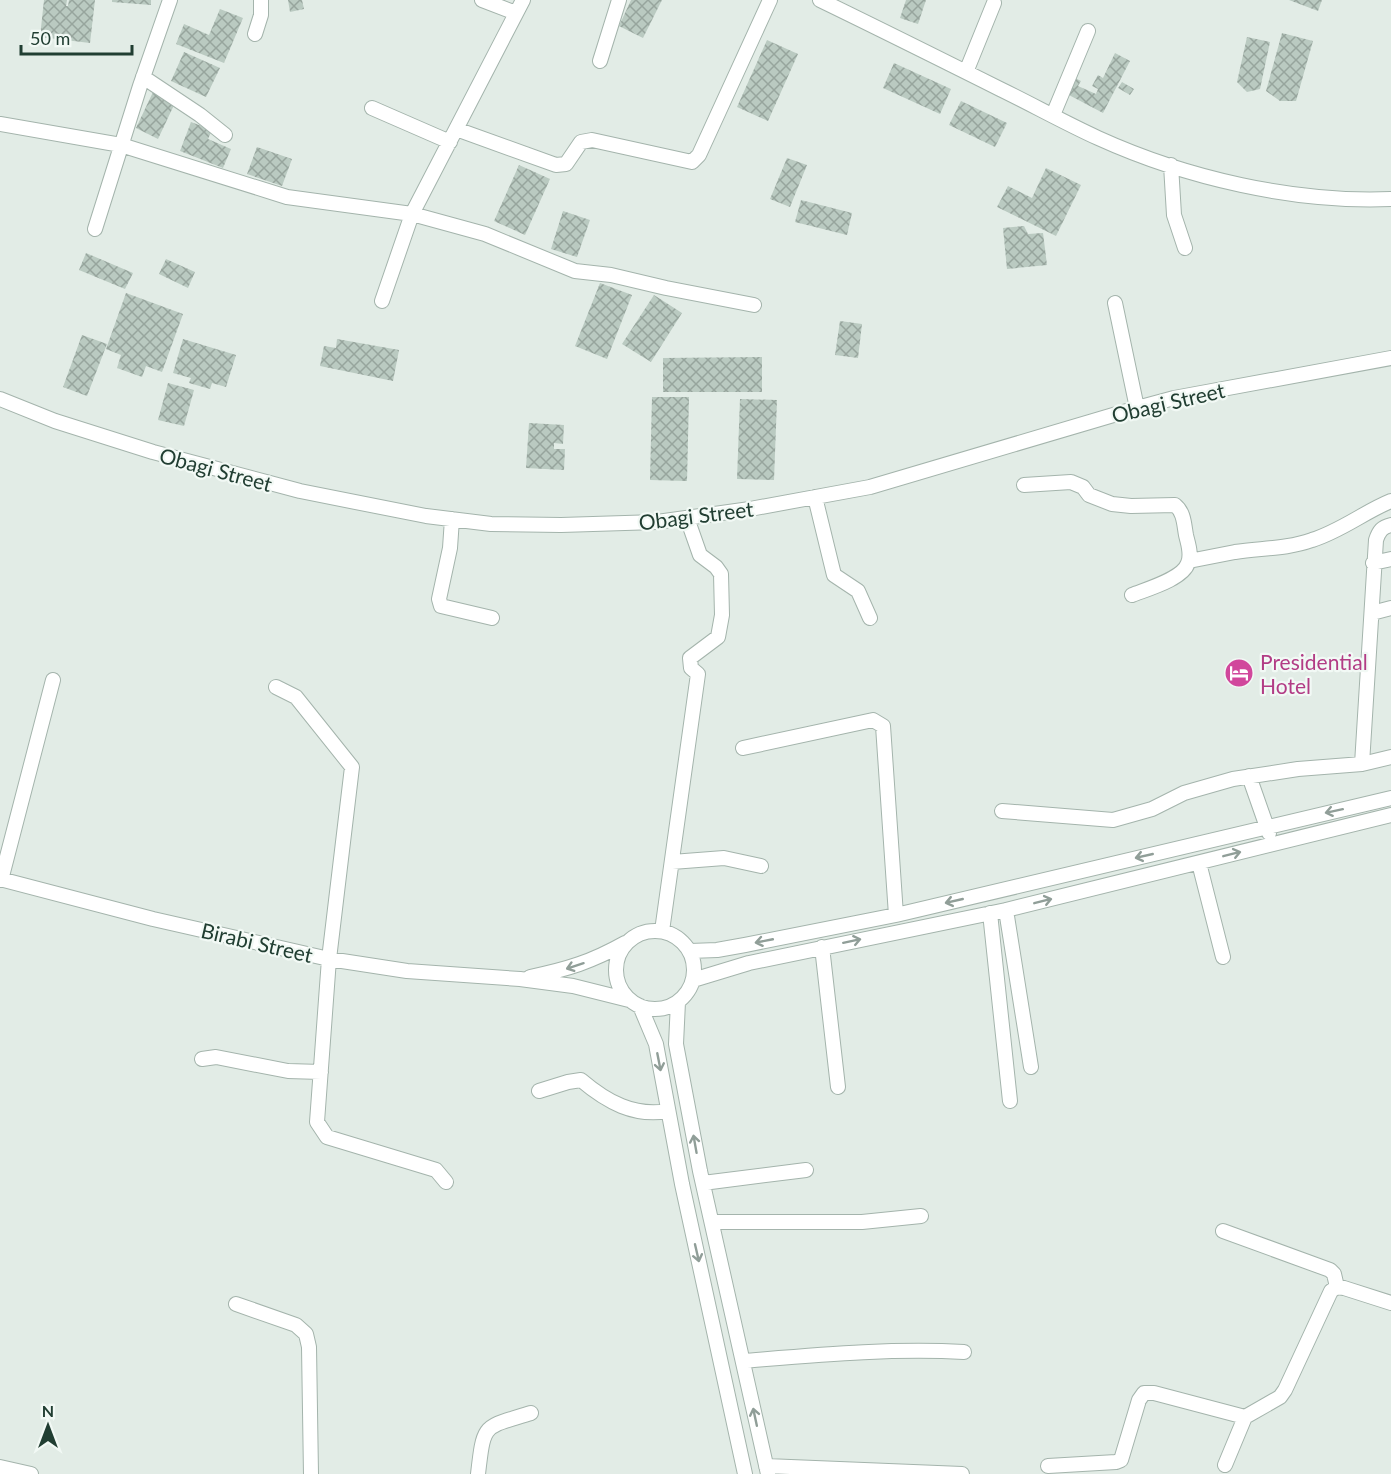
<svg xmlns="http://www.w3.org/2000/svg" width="1391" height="1474" font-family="Lato,sans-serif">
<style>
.building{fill:url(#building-cross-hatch)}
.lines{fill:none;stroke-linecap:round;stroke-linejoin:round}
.minor-casing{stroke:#a4b4ac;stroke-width:16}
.minor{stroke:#fff;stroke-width:14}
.oneway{stroke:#909e98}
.labels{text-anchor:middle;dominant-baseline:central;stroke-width:4.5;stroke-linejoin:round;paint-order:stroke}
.street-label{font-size:21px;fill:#213e32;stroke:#f2f9f5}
.hotel-label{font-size:21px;fill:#b23c85;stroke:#f2f9f5;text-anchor:start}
</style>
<defs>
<pattern id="building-cross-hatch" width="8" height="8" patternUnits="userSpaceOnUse" patternTransform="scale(1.5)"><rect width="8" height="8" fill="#bacac1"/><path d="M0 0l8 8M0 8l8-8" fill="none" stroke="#97a59d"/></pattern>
</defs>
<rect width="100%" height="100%" fill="#e2ece6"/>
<path class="building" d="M44,0H67L66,6H68L69,0H95L90,43L40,37Z
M112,0H151V5L112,2Z
M288,0H302L304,9L290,12Z
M631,0H662L643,38L619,26Z
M906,0H926L918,24L900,18Z
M1289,0H1322L1318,11Z
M220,9L243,18L224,63L176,44L184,24L209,35Z
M1282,33L1313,41L1296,101H1280L1266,91Z
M1247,37L1270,42L1260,89L1247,92L1237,82Z
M767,40L798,54L768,121L737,107Z
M184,52L220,68L206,97L171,81Z
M1115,53L1130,61L1103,113L1067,94L1075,78L1081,81L1078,86L1096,94L1098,89L1092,86L1098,75L1103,78Z
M894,63L951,89L940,114L883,88Z
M1122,82L1134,89L1130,95L1118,88Z
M153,92L175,103L158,139L136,128Z
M961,101L1007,123L995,147L949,125Z
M191,122L212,130L208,139L231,149L223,168L180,151Z
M257,147L292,159L282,186L247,174Z
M787,158L807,165L790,207L770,199Z
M519,165L550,179L525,235L494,221Z
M1046,168L1081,185L1056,236L997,207L1008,186L1032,198Z
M801,200L852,213L847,235L795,222Z
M563,211L590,220L577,257L551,249Z
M1024,226L1028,234L1043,233L1047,265L1007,269L1003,228Z
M86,253L133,273L125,289L79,270Z
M166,259L195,272L188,288L159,274Z
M600,283L632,295L607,359L575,346Z
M126,293L183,314L162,372L146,366L142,377L117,368L121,355L106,349Z
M654,295L682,313L651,362L622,344Z
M840,321L862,324L858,358L835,355Z
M82,335L107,344L87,396L63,387Z
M183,339L236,355L226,387L212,383L210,389L189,383L191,378L173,373Z
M337,339L399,350L393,381L320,366L324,346L336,348Z
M762,357V392H663V358Z
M168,383L194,390L184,426L158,420Z
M652,397H689L687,481L650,480Z
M740,399L777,400L774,480L737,479Z
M529,423L564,425L563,444L554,443V449H565L564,470L526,468Z"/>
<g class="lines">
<g class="minor-casing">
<path id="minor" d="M482,0L516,13
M820,0C880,29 940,59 1000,89C1033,105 1065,123 1098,138C1186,178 1294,203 1391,199
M255,34L261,15V0
M600,61L619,0
M966,72L994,3
M143,77L200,115L225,135
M372,108L450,142
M1053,115L1088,31
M0,124L121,145L287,197L412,214L485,234L575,271L611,275L666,288L754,305
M456,129L556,165L566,164L581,142L592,140L692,162L699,155L770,0
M1171,165L1174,215L1185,248
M95,229L140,86L170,0
M382,301L412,214L523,0
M1115,303L1137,408
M0,399L55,421L153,452L300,491L426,516L491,524L561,525L657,522L750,509L870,487L1137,408L1174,398L1391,358
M1024,485L1071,482L1083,487L1089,495L1112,504L1131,506L1175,505C1184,512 1184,524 1186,535C1188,544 1192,554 1188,563C1183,579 1147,589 1132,595
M815,497L834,575L858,591L870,618
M452,519L450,548L439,599L441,606L492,618
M1189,561C1204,558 1219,555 1235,552C1261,548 1287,549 1312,540C1341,531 1364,512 1391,501
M1373,563L1391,559
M1372,613L1391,608
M276,687L296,697L352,767L329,959L317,1122L327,1137L436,1170L446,1182
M743,748L873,720L883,726L896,915
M1362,764L1376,540C1379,531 1382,527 1391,525
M1249,776L1269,833
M1002,811L1113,820L1152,809L1184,793L1233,779L1298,769L1362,764L1391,757
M672,862L724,858L761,866
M1199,863L1223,957
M0,879L153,919L329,959L407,971L520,979L573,986L629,1000
M1,880L53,680
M1006,910L1031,1067
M990,913L1010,1101
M616 970a39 39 0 1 1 78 0a39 39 0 1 1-78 0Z
M662,931L698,674L691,668L690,658L718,637L722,615L721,574L716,567L700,555L687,518
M822,947L838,1087
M690,951L717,950L745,945L896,915L1391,798
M530,977C568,969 591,962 625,943
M693,980L749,963L1006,910L1391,815
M678,1002L676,1044L700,1171L768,1474
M640,1006L656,1044L682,1184L745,1474
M202,1059L216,1057L288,1071L321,1072
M539,1091L568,1082L581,1080C607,1102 634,1117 668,1111
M703,1183L806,1170
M713,1222H862L921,1216
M1223,1231L1330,1270L1334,1274L1337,1287
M236,1304L296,1325L306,1334L309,1347L311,1474
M743,1361C817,1355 890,1348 964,1352
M1225,1465L1245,1417
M766,1466L962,1474
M1048,1466L1116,1462L1121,1460L1139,1400L1144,1393H1154L1245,1417L1280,1397L1285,1390L1331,1291L1337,1287L1344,1288L1391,1303
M0,1467L31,1474
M478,1474C484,1422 483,1428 531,1413"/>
</g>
<use href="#minor" class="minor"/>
</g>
<defs><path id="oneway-shaft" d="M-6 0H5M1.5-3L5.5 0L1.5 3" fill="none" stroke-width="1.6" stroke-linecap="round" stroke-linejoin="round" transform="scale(1.5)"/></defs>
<g class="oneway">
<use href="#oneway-shaft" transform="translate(1334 811) rotate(168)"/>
<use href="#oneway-shaft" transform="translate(1232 854) rotate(-14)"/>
<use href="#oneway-shaft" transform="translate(1144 856) rotate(167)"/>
<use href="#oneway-shaft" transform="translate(954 901) rotate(167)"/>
<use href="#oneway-shaft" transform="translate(1043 901) rotate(-14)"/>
<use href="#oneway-shaft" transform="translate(764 941) rotate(169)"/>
<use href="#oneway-shaft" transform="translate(852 941) rotate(-12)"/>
<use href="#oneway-shaft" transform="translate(575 966) rotate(162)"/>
<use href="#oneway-shaft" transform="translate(659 1062) rotate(79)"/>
<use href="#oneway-shaft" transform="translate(695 1144) rotate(-100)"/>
<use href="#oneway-shaft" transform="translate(697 1253) rotate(77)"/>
<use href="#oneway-shaft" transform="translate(755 1417) rotate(-102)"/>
</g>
<defs>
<g id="hotel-disc" transform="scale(1.5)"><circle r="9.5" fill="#d1479c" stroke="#f2f9f5"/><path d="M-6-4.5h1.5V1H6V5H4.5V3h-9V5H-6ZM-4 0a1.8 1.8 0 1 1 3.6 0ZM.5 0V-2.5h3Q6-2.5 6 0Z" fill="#fff"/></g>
</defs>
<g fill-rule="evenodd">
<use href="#hotel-disc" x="1239" y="673"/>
</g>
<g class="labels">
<g class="street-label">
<text transform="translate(1168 402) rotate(-13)">Obagi Street</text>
<text transform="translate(216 469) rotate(15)">Obagi Street</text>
<text transform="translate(696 515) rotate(-7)">Obagi Street</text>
<text transform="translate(257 942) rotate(13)">Birabi Street</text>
</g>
<g class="hotel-label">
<text x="1260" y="661">Presidential<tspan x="1260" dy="24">Hotel</tspan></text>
</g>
</g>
<g transform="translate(48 1426)" stroke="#f2f9f5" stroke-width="4.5" paint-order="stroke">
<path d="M0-4.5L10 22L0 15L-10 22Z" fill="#213e32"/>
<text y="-9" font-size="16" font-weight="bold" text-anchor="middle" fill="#213e32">N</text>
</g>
<path d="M21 45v9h111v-9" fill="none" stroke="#213e32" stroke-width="3"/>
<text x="30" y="45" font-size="18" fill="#213e32" stroke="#f2f9f5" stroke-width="4.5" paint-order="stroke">50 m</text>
</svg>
